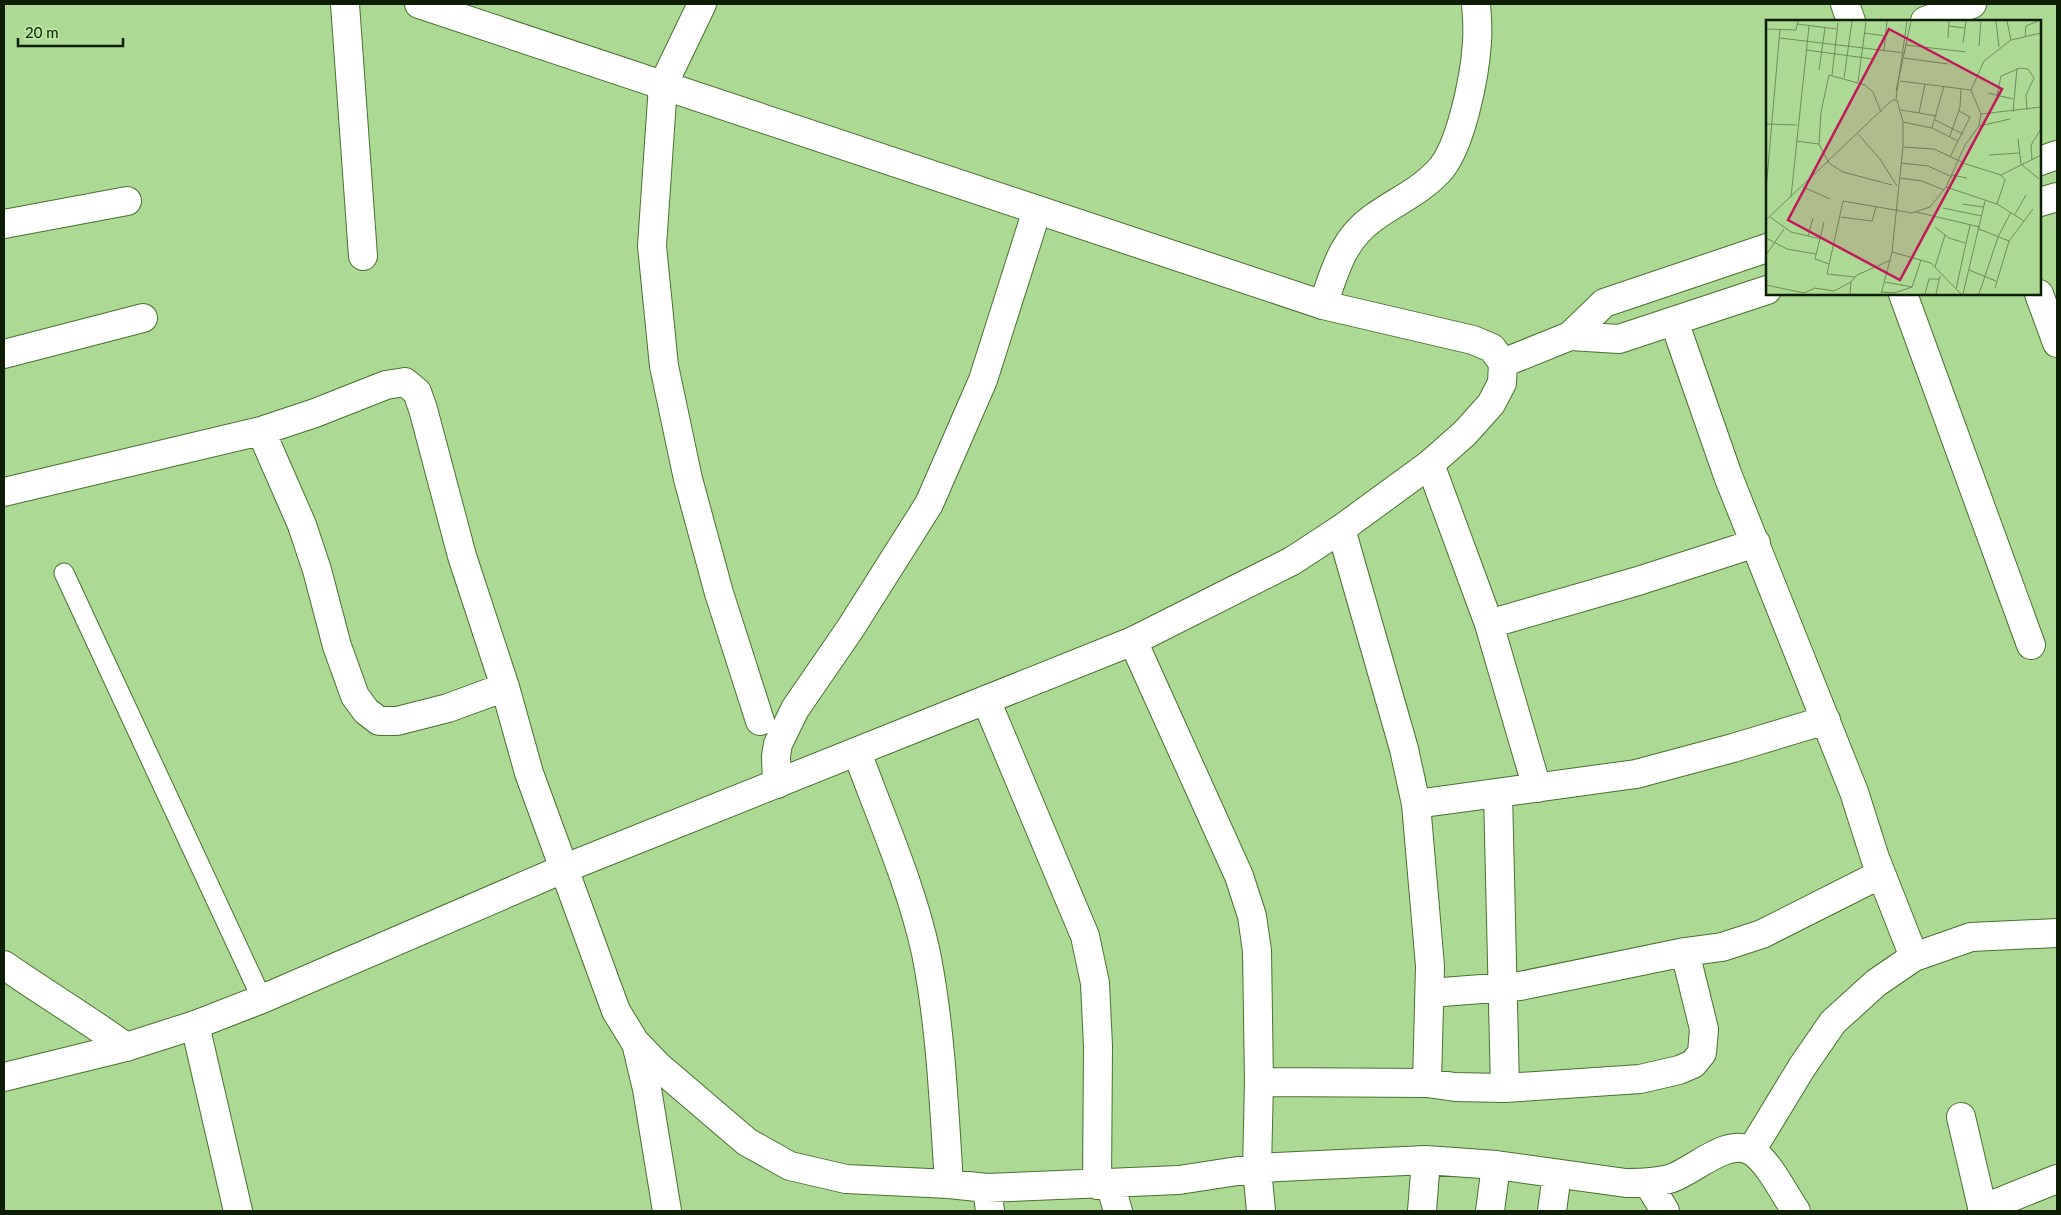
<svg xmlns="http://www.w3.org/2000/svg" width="2061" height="1215" font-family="Lato,sans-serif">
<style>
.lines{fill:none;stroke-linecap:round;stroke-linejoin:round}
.service-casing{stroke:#497130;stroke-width:21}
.minor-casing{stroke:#497130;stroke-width:30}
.tertiary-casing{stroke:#497130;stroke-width:30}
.service{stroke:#fff;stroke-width:19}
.minor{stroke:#fff;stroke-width:28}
.tertiary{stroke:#fff;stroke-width:28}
.inset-road{fill:none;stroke:#6c8e5a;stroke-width:1}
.view{fill:#c2185b;fill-opacity:0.15;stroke:#c2185b;stroke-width:2.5}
.inset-edge{fill:none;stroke:#0d1e04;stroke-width:2.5}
</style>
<rect width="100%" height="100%" fill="#acd994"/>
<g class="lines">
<g class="service-casing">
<path id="service" d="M64,573L262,999"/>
</g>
<g class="minor-casing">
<path id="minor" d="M345,4L363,256
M702,4L663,85L652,246L664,366L688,479L719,593L760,721
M1845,4L1851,21
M1925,21L1972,4
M4,224L127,201
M1903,294L2031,645
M2039,294L2057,343
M1323,305C1335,271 1342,240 1373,218C1396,201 1418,193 1438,172C1461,149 1475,75 1477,42C1478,29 1477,16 1476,4
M1674,321L1728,476L1854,792L1875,858L1914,957
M4,354L143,318
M261,431L302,525L317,570L337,646L355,696L366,711L379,721H397L448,708L505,687
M1430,464L1489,624L1537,788
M4,492L261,431L315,413L386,385L405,382L417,392L423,409L462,556L505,687L529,773L616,1011L635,1042L658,1066L747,1142L790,1166L846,1179L949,1184L987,1188L1179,1180L1257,1168L1426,1160L1496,1165L1626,1183C1641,1183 1655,1183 1669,1179C1692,1173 1728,1135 1753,1152C1770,1164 1784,1194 1796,1211
M1341,529L1404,749L1416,804L1430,966L1427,1083
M1489,624L1638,581L1756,543
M1133,641L1239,876L1252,916L1257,951L1259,1082L1257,1168L1261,1211
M986,700L1085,936L1095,983L1098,1046L1097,1185
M857,752C881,818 911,884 926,953C941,1029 944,1107 949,1184
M777,784L776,756L778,744L795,709L850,629L929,504L983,380L1037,210
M1498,793L1505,1088
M1416,804L1636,774L1733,748L1826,720
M4,965C44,993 86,1018 126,1047
M1430,993L1520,986L1685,952L1722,947L1762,934L1881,874
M195,1025L238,1211
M636,1043L647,1089L667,1211
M1259,1082L1427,1083L1455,1087L1505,1088L1640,1079L1679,1070L1693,1064L1702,1053L1704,1029L1685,952
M1961,1117L1983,1211
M1751,1151L1802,1067L1833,1022L1876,983L1914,957L1971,937L2057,933
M1648,1183L1665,1211
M1110,1184L1118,1211
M987,1188L990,1211
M1982,1209L2057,1179
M1422,1211L1426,1160
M1490,1211L1496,1165
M1552,1211L1557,1174"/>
</g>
<g class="tertiary-casing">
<path id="tertiary" d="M2040,161L2057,155
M2040,202L2057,197
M1570,336L1619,339L1767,290
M1503,363L1570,336L1604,303L1767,248
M4,1077L126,1047L195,1025L262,999L563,869L1133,641L1292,561L1341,529L1430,464L1465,433L1491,404L1502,383L1503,363L1492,348L1473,340L1323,305L419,4"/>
</g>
<use href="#service" class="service"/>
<use href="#minor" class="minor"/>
<use href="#tertiary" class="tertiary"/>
</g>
<g transform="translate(1766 20)">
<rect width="275" height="275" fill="#acd994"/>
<path class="inset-road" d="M230,1L233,27M241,1L245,20M31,4L71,9M183,6L199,8M0,9L30,10L32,1M98,13L120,16M259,16L260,6L272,1M14,18L139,33M182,18L183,1M197,23L200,1M140,25L200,32M213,26L215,1M40,30L107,39M118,30L121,1M138,38L182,44M53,50L59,8M66,55L72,3M78,58L86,1M134,61L205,70M92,62L100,2M130,71L145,1M222,73L247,79M231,76L235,56L254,48L262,49L268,58L260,75L261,90M130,79L141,1M135,90L171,96M115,92L107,72L99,65L63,55L55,92L53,124L63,143L77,152L126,165M247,92L251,48M153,93L159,64M215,94L205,70L218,41L245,20L275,13M169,100L197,114M137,102L166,108L192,121M0,104L31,105M213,106L244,99M166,108L178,66M92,114L114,139L131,166M184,116L194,87L195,69M252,119L255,144L273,159M30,121L53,124M137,127L168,129L200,144L235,155L275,135M223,135L253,133M184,137L204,97L193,91M266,140L265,125L275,109M135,143L162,146L186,157M186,155L201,158M134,158L156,161L178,170M37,167L64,179M180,167L231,184L258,201M0,170L14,9M25,177L43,6M196,184L217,187M231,184L239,160L235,155M177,188L216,196M150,192L214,207M249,194L260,175M4,197L25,212L55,219M75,197L106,201L110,187M0,200L126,80H131L137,102V127L126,232L115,274M58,202L49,239L63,244M169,207L183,218L199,223M213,209L243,221M42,216L47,198M0,218L21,229L50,234M126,232L165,243L195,274M0,235L18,209M169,247L179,215M203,250L230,261M89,257L61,254L77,181L146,193L164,187L180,167L199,125L213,106L215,94L275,87M119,262L146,267M0,265L38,273L49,268L68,271L85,262M229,268L243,221L267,189M190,269L204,205M116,272L128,273L146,267L155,240M84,274L85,262L91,255L125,240M159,274L163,259H173M170,274L174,256M197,274L219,181M213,274L232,217L245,192"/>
<path class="view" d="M123,9L236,69L134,260L22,200Z"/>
<rect width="275" height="275" class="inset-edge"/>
</g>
<rect width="2061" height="1215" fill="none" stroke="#0d1e04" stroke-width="10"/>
<path d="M18 38v8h105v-8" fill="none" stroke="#0d1e04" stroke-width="2.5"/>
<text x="25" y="38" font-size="15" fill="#0d1e04" stroke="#b9e7a1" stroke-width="4" paint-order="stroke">20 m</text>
</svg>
